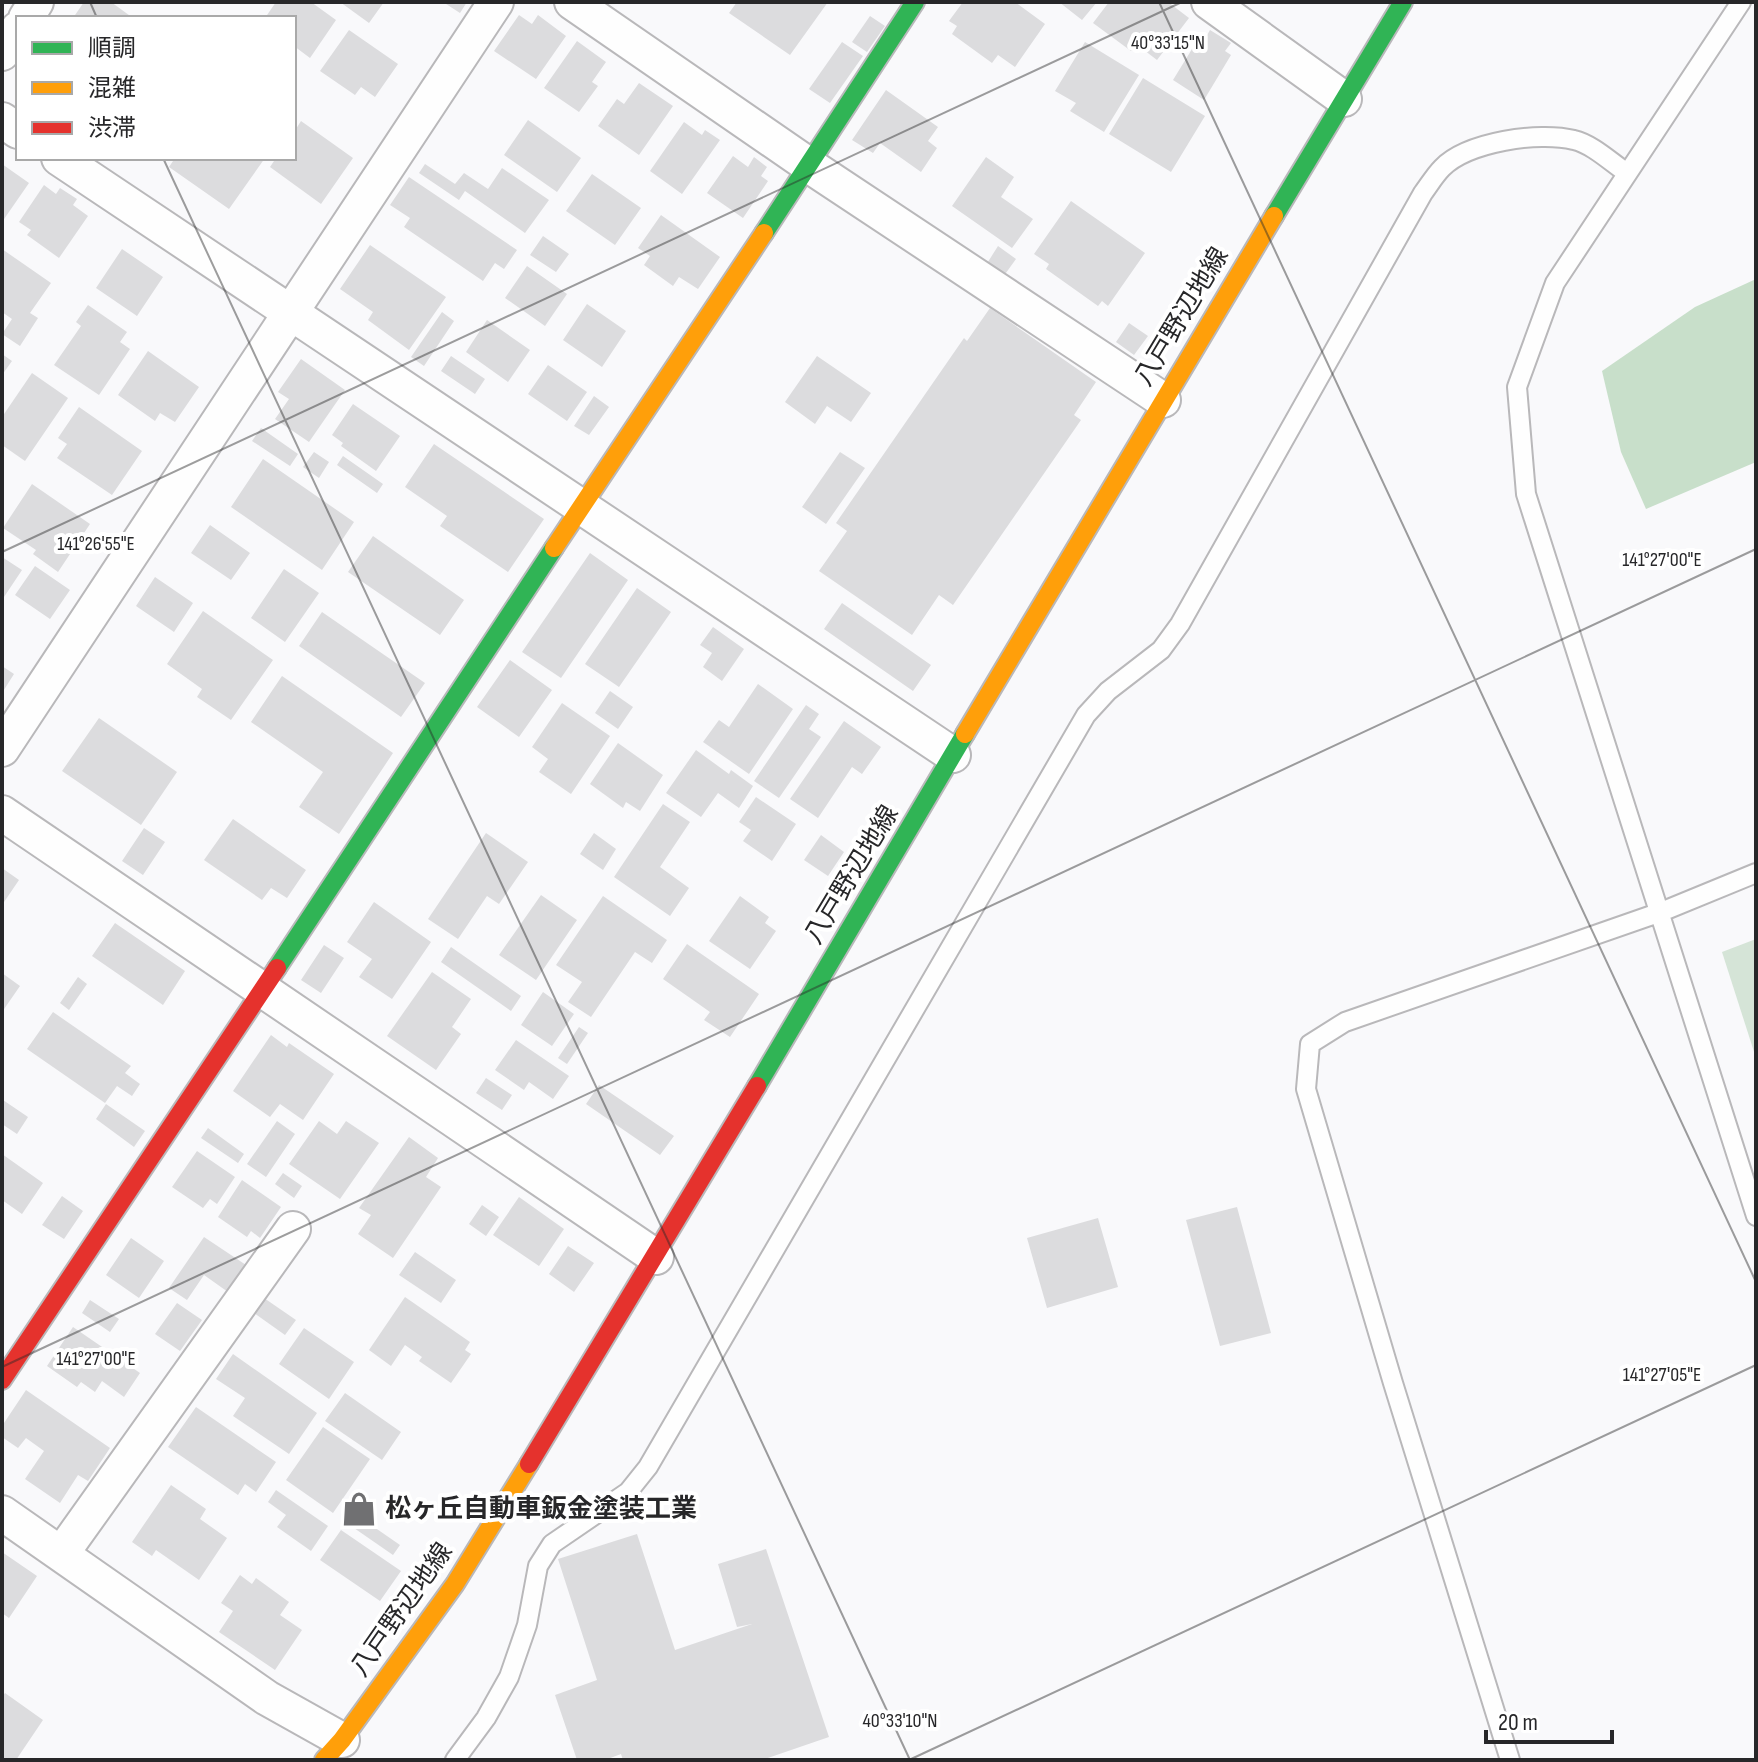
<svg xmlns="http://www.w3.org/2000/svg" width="1758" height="1762" font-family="'Sofia Sans Condensed','Noto Sans JP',sans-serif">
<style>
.green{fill:#d5e4d7}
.forest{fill:#c8dfca}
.building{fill:#dcdcde}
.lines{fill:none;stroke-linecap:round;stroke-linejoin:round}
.lane-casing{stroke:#b9b8ba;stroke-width:22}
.street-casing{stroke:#b9b8ba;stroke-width:38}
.fast-casing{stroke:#b9b8ba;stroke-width:22}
.slow-casing{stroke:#b9b8ba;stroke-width:22}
.jam-casing{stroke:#b9b8ba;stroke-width:22}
.lane{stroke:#fefefe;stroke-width:18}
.street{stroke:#fefefe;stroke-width:34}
.fast{stroke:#30b455;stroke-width:18}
.slow{stroke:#ff9f0a;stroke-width:18}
.jam{stroke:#e5322d;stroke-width:18}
.ticks{fill:none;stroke:#272729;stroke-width:2;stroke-opacity:0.45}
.labels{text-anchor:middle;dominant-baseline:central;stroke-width:8;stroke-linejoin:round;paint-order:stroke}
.street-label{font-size:26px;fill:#272729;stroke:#fff}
.poi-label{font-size:26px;font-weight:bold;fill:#272729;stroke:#fff;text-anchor:start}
.ticks-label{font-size:20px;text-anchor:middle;fill:#272729;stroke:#fff;stroke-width:8;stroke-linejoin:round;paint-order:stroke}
</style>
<rect width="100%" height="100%" fill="#f9f9fb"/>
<path class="green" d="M1756,939V1058L1722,952Z"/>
<path class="forest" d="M1756,279V462L1646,509L1621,452L1602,371L1695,307Z"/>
<path class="building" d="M84,2H111L133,18H73Z
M276,2H311L336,20L310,58L294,46V18H265Z
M340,2H384L369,23Z
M443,2H467L460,13Z
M737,2H828L790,55L729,13Z
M963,2H1015L1045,24L1015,67L998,55L992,63L952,34L957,26L949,21Z
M1059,2H1097L1082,20Z
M1109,2H1168L1189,18L1157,60L1136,44L1131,51L1093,23Z
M519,15L532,24L538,15L566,36L536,79L494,51Z
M870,16L885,26L867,52L852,42Z
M349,30L398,64L375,97L361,87L355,95L320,71Z
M1210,30L1231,43L1225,51L1231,55L1204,100L1173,80L1200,36L1205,39Z
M577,41L606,62L592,82L598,86L579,112L544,88Z
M842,42L863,56L830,103L809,89Z
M1085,42L1139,75L1104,132L1070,111L1076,103L1055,91Z
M1143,78L1205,116L1171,172L1109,134Z
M639,83L673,106L639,155L598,126L617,99L624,104Z
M886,90L938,127L928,141L937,148L921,172L880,143L873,153L852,140Z
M528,120L581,158L557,192L504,155Z
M301,121L353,158L321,204L270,167L276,158H294V132Z
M684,122L702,135L705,130L720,140L682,194L650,171Z
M733,156L748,167L754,157L767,167L761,176L768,181L743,218L707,193Z
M986,157L1014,177L1001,197L1033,219L1012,248L952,206Z
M175,158H265L229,209L169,167Z
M2,164L29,183L2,222Z
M425,164L455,184L464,173L488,189L502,168L549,200L525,233L465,191L459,200L419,173Z
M592,174L641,208L615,245L566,211Z
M409,177L517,250L504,269L495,263L483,281L404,227L410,218L390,205Z
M44,185L56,194L60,188L77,199L73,205L88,216L59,258L27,235L31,230L19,222Z
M1071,201L1145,253L1108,306L1102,301L1098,306L1046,269L1049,264L1034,254Z
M661,215L720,257L698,289L679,277L673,286L644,265L650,256L638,248Z
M543,236L569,254L556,272L530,255Z
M370,245L446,297L409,350L368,320L373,312L340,289Z
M998,246L1016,259L1003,277L986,265Z
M2,249L51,283L30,313L38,318L20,346L2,334L12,319L2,312Z
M122,249L163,277L137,316L96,288Z
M527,266L567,294L545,326L505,298Z
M587,304L626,331L602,367L563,340Z
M88,305L127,332L120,342L130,349L99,395L54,365L81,326L76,322Z
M990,308L1096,382L1074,415L1081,420L953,605L939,595L912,635L819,571L847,531L836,523L964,338L967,341Z
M442,312L454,321L424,366L411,357Z
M487,320L530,350L508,382L466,352Z
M1129,323L1148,336L1134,355L1116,342Z
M148,351L199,387L175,422L160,413L155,421L118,395Z
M2,354L12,361L2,375Z
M451,356L485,379L475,394L441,371Z
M817,356L871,393L851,422L827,406L815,424L785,402Z
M301,359L345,390L309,442L275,419L289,399L278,392Z
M548,365L587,392L567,421L528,394Z
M32,373L68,398L25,461L2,445V417Z
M594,396L609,407L589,435L574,426Z
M353,404L400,436L376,471L341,446L343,443L332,435Z
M79,407L142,451L112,495L57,458L67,444L58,438Z
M261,428L298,454L290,466L252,441Z
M434,444L544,519L508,572L440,526L447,516L405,487Z
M314,452L329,462L319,478L303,467Z
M840,452L865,468L826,524L802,507Z
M343,456L383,484L377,493L337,465Z
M263,459L354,522L322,570L231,507Z
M32,484L90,524L58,572L33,554L36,550L3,528Z
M210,525L250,553L231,580L191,553Z
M373,536L464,600L440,635L348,572Z
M590,553L628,580L561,678L522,652Z
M2,557L22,570L2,600Z
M35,566L70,590L50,619L15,595Z
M284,569L319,593L285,642L251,618Z
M155,577L193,603L174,632L136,606Z
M637,588L671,612L619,687L585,664Z
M842,603L931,665L913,691L824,629Z
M203,611L273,660L231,720L197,697L202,689L167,664Z
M322,612L425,683L401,717L299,646Z
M713,627L744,649L722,681L703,667L712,653L700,645Z
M510,660L552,690L519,737L477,707Z
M2,666L14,674L2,693Z
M282,676L393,753L339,834L299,807L323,772L251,722Z
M758,684L793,709L749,774L703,742L719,720L729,727Z
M610,691L633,707L618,729L595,713Z
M562,703L610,736L571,794L539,772L548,759L532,747Z
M806,705L819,714L809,729L821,737L779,798L754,781Z
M99,718L177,772L141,825L62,771Z
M844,721L881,747L862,774L852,767L818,818L790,799Z
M618,743L663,775L640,811L626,802L623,808L590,784Z
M696,750L729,774L731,770L753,786L739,808L718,793L701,817L666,793Z
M756,797L796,824L772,861L743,841L751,830L739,822Z
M663,804L690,822L660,867L689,888L670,916L614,877Z
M233,819L306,870L287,898L271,888L262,900L204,860Z
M144,828L165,842L143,875L122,861Z
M486,833L528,862L499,904L487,896L458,939L428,919Z
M594,833L616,849L603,870L580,854Z
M821,835L844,852L828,876L804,860Z
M2,868L19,880L2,905Z
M541,895L577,920L536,980L499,955Z
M603,896L667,940L652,963L635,952L591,1017L568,1002L582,982L556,965Z
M740,896L769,917L765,923L776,931L750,969L709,941Z
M374,902L431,942L392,999L359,977L372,959L347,942Z
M115,923L185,971L163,1005L92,956Z
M687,944L759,994L730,1037L704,1020L710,1012L663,979Z
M324,945L344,958L321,993L301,980Z
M451,947L521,996L511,1011L441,962Z
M432,972L471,999L452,1027L461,1034L436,1070L387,1036Z
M2,973L20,986L2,1012Z
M78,977L87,984L69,1010L60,1003Z
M543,992L574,1014L552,1046L521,1025Z
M53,1012L131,1066L125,1073L140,1084L132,1096L117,1086L105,1103L27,1049Z
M579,1027L588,1033L567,1064L558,1058Z
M271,1035L287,1047L289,1043L334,1074L303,1120L280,1104L270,1117L233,1091Z
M516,1040L569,1076L553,1099L529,1082L524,1090L495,1070Z
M486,1078L512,1095L502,1110L476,1093Z
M599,1085L674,1136L660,1155L586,1104Z
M3,1100L28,1117L17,1134L2,1124Z
M106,1104L145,1131L134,1147L96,1119Z
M277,1121L295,1134L266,1177L247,1164Z
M319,1121L337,1134L346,1121L379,1143L340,1199L289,1164Z
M208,1128L244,1154L238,1163L201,1138Z
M409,1137L438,1158L426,1177L441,1187L393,1258L358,1234L371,1215L359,1208Z
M197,1151L235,1177L217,1204L210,1199L203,1208L172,1187Z
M2,1154L43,1183L22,1214L2,1200Z
M283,1173L302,1186L294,1198L275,1184Z
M242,1180L281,1207L260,1238L251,1231L247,1237L218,1217Z
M62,1196L83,1211L64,1239L42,1225Z
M519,1197L564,1229L539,1266L493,1235Z
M482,1205L499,1217L486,1236L469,1224Z
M1237,1207L1271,1333L1220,1346L1186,1220Z
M1098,1218L1118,1287L1047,1308L1027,1238Z
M204,1237L246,1265L228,1292L204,1275L187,1300L169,1288Z
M131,1238L164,1261L139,1298L106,1275Z
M568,1246L594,1263L574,1292L549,1274Z
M415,1252L456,1280L441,1303L399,1275Z
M405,1297L470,1342L465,1350L471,1354L451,1383L419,1361L422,1357L405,1345L391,1366L369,1350Z
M264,1298L296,1320L285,1335L254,1313Z
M90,1300L119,1319L110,1332L82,1313Z
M177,1303L202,1320L180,1351L155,1334Z
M73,1327L140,1373L124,1397L102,1381L95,1392L81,1382L77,1387L47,1366Z
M304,1328L354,1362L329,1399L279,1364Z
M233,1354L317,1413L289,1454L233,1416L245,1398L216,1379Z
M26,1390L110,1448L88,1481L78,1475L60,1503L25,1479L44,1451L26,1438L18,1448L2,1437V1426Z
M345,1393L401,1432L382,1460L325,1421Z
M196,1407L276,1462L256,1492L245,1484L238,1495L168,1447Z
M323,1427L370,1459L333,1513L286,1480Z
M171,1485L206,1509L200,1519L227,1538L199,1580L156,1550L152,1556L132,1542Z
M276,1490L328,1526L311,1551L277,1527L286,1515L268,1502Z
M348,1509L400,1545L393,1555L341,1519Z
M341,1530L401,1571L380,1601L320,1560Z
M637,1534L675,1650L752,1624L737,1627L718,1564L766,1549L829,1737L762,1760H623L621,1754L605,1760H577L555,1695L597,1680L558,1559Z
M2,1552L37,1576L9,1618L2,1613Z
M240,1575L252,1584L256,1578L289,1602L280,1615L302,1630L275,1670L219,1632L233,1611L221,1603Z
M5,1693L43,1720L16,1760H2V1697Z"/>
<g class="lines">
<g class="lane-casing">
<path id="lane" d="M1741,2L1555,283L1517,387L1526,494L1756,1216
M455,1760L486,1718L509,1677L527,1625L538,1566L552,1544L628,1492L648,1467L1086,715L1108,691L1161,650L1180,624L1423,193C1429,185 1435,175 1442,168C1467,142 1539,131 1574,140C1592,144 1612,163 1627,173
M1510,1760L1393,1383L1306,1089L1310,1044L1345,1022L1661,912L1756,873"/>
</g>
<g class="street-casing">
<path id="street" d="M572,2L810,166L1163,400
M1209,2L1344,99
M26,18L36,2
M2,53L18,29
M2,120L18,131
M59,158L953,755
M2,749L496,2
M2,813L656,1257
M2,1513L267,1698L342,1740
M62,1553L293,1229"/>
</g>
<g class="fast-casing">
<path id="fast" d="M1274,216L1403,2
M764,233L915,2
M277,968L554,548
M757,1086L965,734"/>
</g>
<g class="slow-casing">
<path id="slow" d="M554,548L764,233
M965,734L1274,216
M324,1760L342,1740L455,1584L529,1464"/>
</g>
<g class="jam-casing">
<path id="jam" d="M2,1380L277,968
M529,1464L757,1086"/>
</g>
<use href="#lane" class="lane"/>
<use href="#street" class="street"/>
<use href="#fast" class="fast"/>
<use href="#slow" class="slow"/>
<use href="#jam" class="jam"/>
</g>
<path class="ticks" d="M90,2L97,18M1159,2L1756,1282M163,158L910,1760M2,552L1182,2M2,1367L1756,549M909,1760L1756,1365"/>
<defs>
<g id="shop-bare" transform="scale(2.76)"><path d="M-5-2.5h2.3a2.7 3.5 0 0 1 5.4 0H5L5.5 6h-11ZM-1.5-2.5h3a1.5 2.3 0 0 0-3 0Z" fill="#707072" stroke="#fff" stroke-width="2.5" paint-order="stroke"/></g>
</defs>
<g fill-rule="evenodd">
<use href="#shop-bare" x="359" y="1509"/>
</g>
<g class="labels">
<g class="street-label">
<text transform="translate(1182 317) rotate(-59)">八戸野辺地線</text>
<text transform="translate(852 875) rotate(-59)">八戸野辺地線</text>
<text transform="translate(402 1610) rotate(-55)">八戸野辺地線</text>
</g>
<g class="poi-label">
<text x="385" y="1509">松ヶ丘自動車鈑金塗装工業</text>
</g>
</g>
<g class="ticks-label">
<text x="1168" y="49">40°33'15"N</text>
<text x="96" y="550">141°26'55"E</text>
<text x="1662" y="566">141°27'00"E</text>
<text x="96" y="1365">141°27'00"E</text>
<text x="1662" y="1381">141°27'05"E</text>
<text x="900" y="1727">40°33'10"N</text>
</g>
<rect width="1758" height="1762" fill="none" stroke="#272729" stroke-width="8"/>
<rect x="16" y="16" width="280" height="144" fill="#ffffff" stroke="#a9a9a9" stroke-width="2"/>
<rect x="32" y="42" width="40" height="12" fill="#30b455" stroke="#a9a9a9" stroke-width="2"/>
<text x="88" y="56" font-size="24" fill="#272729">順調</text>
<rect x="32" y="82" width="40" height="12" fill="#ff9f0a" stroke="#a9a9a9" stroke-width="2"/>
<text x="88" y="96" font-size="24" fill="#272729">混雑</text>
<rect x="32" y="122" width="40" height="12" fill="#e5322d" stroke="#a9a9a9" stroke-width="2"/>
<text x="88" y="136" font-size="24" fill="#272729">渋滞</text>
<path d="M1486 1730v12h126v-12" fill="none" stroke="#272729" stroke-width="4"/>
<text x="1498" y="1730" font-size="24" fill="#272729" stroke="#ffffff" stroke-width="6" paint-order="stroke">20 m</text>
</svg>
